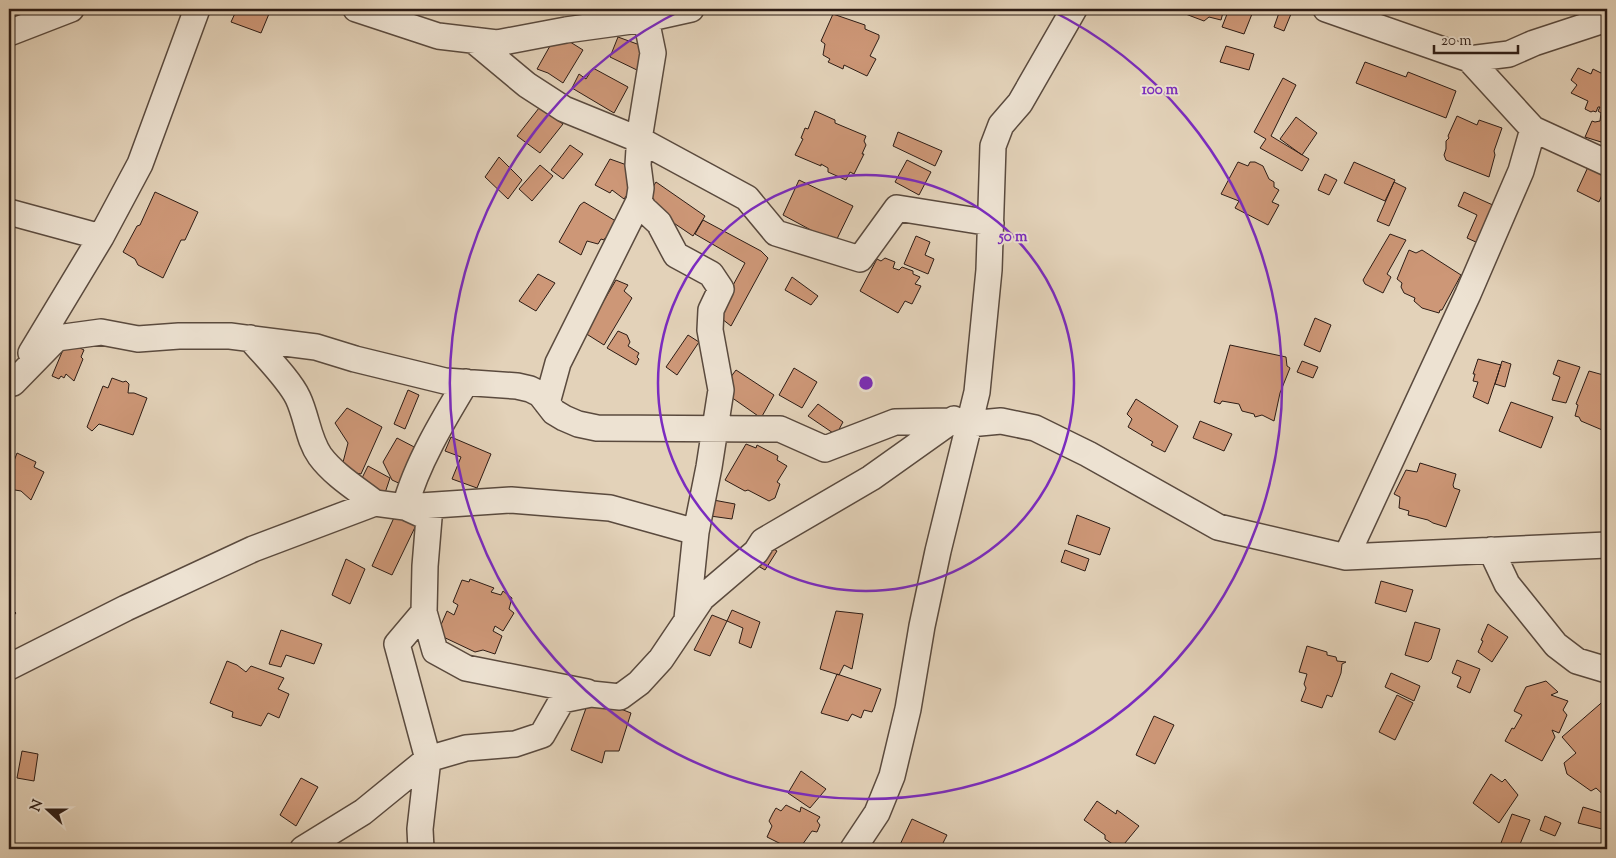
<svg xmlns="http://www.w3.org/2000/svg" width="1616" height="858" font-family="'Sorts Mill Goudy',serif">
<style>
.building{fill:#cd9777;stroke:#2d1c15}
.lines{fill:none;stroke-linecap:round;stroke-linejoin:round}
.street-casing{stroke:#5a4a3e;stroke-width:28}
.street{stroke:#ede2d2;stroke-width:25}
.ring{fill:none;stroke:#7b2cbf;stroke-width:2.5}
.centre{fill:#7b2cbf;stroke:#ede2d2;stroke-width:2.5}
.ring-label{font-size:15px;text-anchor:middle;font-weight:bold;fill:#7b2cbf;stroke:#ede2d2;stroke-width:4;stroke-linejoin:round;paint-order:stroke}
</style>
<rect width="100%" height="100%" fill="#e3d2b9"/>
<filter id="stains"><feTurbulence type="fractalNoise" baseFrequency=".004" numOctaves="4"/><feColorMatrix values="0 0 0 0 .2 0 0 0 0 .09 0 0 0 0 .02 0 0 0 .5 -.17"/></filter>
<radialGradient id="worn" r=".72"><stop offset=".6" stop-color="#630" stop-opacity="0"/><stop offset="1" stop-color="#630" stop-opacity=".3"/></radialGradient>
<path class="building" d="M237,9H271L261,33L231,22Z
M1176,9H1224L1221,20L1209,17L1204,21L1175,10Z
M1229,9H1254L1244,34L1222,27Z
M1280,10L1291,14L1284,31L1274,27Z
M833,14L865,25V29L879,35V38L870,56L876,59L867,76L844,65L843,69L828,62L830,59L823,55L825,44L821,41Z
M555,37L567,40L583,50L563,83L548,73L537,69Z
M618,37L648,48L639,71L610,57Z
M1226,46L1254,54L1249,70L1220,62Z
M1365,62L1406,77L1408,72L1456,91L1446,118L1356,83Z
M593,68L628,87L614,113L572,88L579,74L586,79Z
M1578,68L1591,74L1593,69L1607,76V107L1606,110H1607V129L1601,142L1585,137L1592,121L1595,122L1600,121L1601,113L1598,111L1600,107H1598L1596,112L1593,111L1591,112L1585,109L1588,101L1571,93L1577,85L1571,80Z
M1283,78L1296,85L1271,136L1309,159L1302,171L1260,148L1266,139L1254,132Z
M539,108L563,124L540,153L517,136Z
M815,111L835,120V123L866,136L864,141L866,145L862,154H864L854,174L850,172L846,180L828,172V168L821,164V166L795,155L803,139L801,138L805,128L808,129Z
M1457,116L1477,125L1479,120L1502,128L1494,151L1495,155L1489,177L1446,160L1444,155L1446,149V141L1449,138L1448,136Z
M1296,117L1317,133L1302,155L1280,139Z
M898,132L942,151L935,166L893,146Z
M570,145L583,154L563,179L551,170Z
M499,157L522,180L508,199L485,177Z
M610,159L624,164L638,180L624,199L612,190L610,193L595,185Z
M907,160L931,172L919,195L895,182Z
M1238,162L1248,166L1250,162H1255L1263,166L1269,179L1274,182V187L1279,190L1272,202L1279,205L1268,225L1235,208L1239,201L1221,194Z
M1354,162L1395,180L1385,201L1344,183Z
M540,165L553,176L532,201L519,189Z
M1588,167L1607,177V183L1599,202L1577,191Z
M1325,174L1337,180L1329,195L1318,190Z
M799,180L853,206L835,243L783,215Z
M656,182L705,216L693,236L650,207L644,202Z
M1394,182L1406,188L1389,226L1377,221Z
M155,192L198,212L185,240H181L163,278L138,265L135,259L123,252L137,226L140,225Z
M1464,192L1495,206L1478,243L1467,238L1477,215L1458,206Z
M584,202L619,223L610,239L605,238L604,240L601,239L598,244L587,241L581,255L559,242L580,205Z
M703,220L761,251L768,258L731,326L717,315L745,263L695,234Z
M1390,234L1406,240L1387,274L1391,277L1383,293L1365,284L1363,280Z
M916,236L930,242L925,255L934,259L928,274L904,264Z
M1409,250L1416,253L1422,250L1461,275L1442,310H1440L1439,313L1422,308L1414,301L1415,298L1404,293L1401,287L1402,283L1397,279Z
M885,258L895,262L893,268L899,270L902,267L913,271V274L920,277L915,284L921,286L912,304L905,301L898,313L860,291L877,259L881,261Z
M538,274L555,283L536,311L519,301Z
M792,277L818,296L811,305L785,290Z
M616,280L628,285L624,291L632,298L604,345L585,333Z
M1315,318L1331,325L1320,352L1304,345Z
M618,331L627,335L630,342L628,346L639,353L637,357L639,359L636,365L607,348Z
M688,335L699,342L677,375L666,367Z
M65,345L76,346L84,350L81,357L83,359L74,381L66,374L64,378L61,376L59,379L52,376Z
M1230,345L1286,357L1287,366L1290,368L1280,393L1274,421L1262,415L1255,417L1254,414L1242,411L1239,404L1222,401L1220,404L1214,402Z
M1478,359L1501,365L1488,404L1473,397L1478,382L1473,381L1475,374H1473Z
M1558,360L1580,367L1566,403L1552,400L1560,377L1553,374Z
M1302,361L1318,367L1313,378L1297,372Z
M1502,361L1511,364L1505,387L1495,384Z
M794,368L817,382L802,408L779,395Z
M736,370L774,395L761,418L721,390Z
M1589,371L1607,376V432L1581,421L1579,417L1575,416L1578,405L1576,404Z
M112,378L123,382L126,381L129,384L128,393H134L147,398L133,435L99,424L92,431L87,427L103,386L108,388Z
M408,390L419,395L405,429L394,424Z
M1136,399L1178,426L1165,452L1151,445L1153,442L1128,427L1132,419L1127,414Z
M1511,402L1553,417L1541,448L1499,431Z
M818,404L843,422L836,435L808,416Z
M347,408L382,427L361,474L341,470L348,443L335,423Z
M1200,421L1232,434L1224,451L1193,438Z
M451,437L491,454L477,488L452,479L461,457L445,451Z
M397,438L420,450L405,486L392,480L383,462Z
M746,444L756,448L757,445L778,456L777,460L787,466L777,482L780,484L775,498L769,501L748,490L745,491L725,480Z
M17,453L36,462L34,467L44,472L31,500L21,491L9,489V462L11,463L12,460L14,461Z
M1420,463L1456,474L1453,485L1454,488L1460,490L1446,527L1433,523L1428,520L1408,515L1409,511L1399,508L1400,497L1394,494L1406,470L1417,472Z
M368,466L390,478L385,493L361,480Z
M708,499L735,504L732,519L703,515Z
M397,511L418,521L392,575L372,566Z
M1077,515L1110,528L1100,555L1068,544Z
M765,544L777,551L765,570L753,563Z
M1065,550L1089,559L1085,571L1061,562Z
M346,559L365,569L350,604L332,595Z
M470,579L494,588L491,592L501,595L503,591L512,598L509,609L514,613L503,631L495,626L493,631L502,636L495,654L483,650L475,652L437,634L447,611L454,615L458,605L453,602L462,580L469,582Z
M1381,581L1413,590L1406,612L1375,603Z
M9,606L16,613L9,621Z
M732,610L760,622L751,648L739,643L743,628L727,621Z
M836,611L863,614L852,669L844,665L839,675L820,669Z
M712,615L727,621L710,656L694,650Z
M1415,622L1440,629L1431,659L1428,662L1405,655Z
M1488,624L1508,637L1492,662L1478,652L1483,641L1481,640Z
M281,630L322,644L314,664L286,655L281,667L269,664Z
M1307,646L1327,652V655L1336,657L1337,661L1346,662L1342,664L1341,673L1332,697L1327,695L1322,708L1301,701L1306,688L1304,684L1307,674L1299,672Z
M1457,660L1480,669L1470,693L1457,687L1461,677L1452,673Z
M227,661L237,665L246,672L251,666L284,678L278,689L289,694L279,718L268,713L261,726L232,717L233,712L210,703Z
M1391,673L1420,686L1414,701L1385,687Z
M837,674L881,689L872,712L864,710L861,718L852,714L848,721L821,713Z
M1546,681L1558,692L1551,695L1568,701L1563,710L1567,715L1559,733L1552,730L1555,737L1542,761L1505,741L1512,728L1514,729L1522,715L1514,711L1526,687Z
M1397,695L1413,703L1395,740L1379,732Z
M590,697L631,713L619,751H605L602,763L571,750Z
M1607,698V798L1596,788L1591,791L1567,774L1564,763L1576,753L1562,737Z
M1154,716L1174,725L1155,764L1136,755Z
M22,751L38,754L34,781L17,778Z
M801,771L826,789L810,808L788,793Z
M1491,774L1502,782L1505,779L1518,795L1499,823L1473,803Z
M301,778L318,787L296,826L280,815Z
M1097,801L1116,814L1117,810L1139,826L1120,849L1105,839V835L1084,820Z
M786,805L800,812L801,807L820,817L817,821L820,825L817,832L812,831L800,848L793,846L787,847L767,837L772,826L769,821L773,813L776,808L781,811Z
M1583,807L1606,814L1602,829L1578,823Z
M1512,814L1530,820L1518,849L1501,843Z
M1545,816L1561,823L1555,836L1540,830Z
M912,819L947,835L940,849H898Z"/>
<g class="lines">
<g class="street-casing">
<path id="street" d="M356,9L438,36L497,43L566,30L646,19L691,9
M1326,9L1469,59L1509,54L1534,43L1607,19
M646,19L653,53L640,133L638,165L641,188L639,201L644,209L659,223L676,255L711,274L721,289L711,310L710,330L721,390L709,467L696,532L687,619
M9,33L71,9
M473,40L527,85L564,109L640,140L747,198L776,233L860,259L897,208L991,223
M1469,59L1533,129L1607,163
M9,212L101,237
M250,338C264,355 289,379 298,398C307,417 308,439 320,456C334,475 357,489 375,503
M31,353L101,237L140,164L197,9
M13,383L57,338L101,332L138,339L179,336H230L316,347L355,359L445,381L517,386L530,389L540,394L554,412L564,418L578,424L597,428L780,429L825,449L895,422L950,421
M547,403L558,363L639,201
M969,424L1001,421L1035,428L1088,454L1218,527L1346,557L1607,545
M1491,550L1507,584L1556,645L1577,661L1607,670
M1346,557L1468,294L1521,171L1533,129
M424,612L435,651L466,668L587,692
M9,667L126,608L253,549L375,503L405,507L511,500L610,508L696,532
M303,849L363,812L428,759L466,748L515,744L542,735L562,700L591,694L620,697L639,683L661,659L702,598L756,552L763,541L871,478L954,419
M421,849L420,829L428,759L397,644L424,612L425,566L429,518L405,507C416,465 443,420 466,382
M853,849L877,813L892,776L908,709L922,626L938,551L977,392L989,270L993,146L1001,125L1020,103L1074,9"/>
</g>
<use href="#street" class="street"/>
</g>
<g class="ring">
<circle cx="866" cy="383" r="208"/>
<path d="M1048 9A416 416 0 1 1 684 9"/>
</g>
<circle cx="866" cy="383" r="8" class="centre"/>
<g class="ring-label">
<text x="1160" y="94">100 m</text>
<text x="1013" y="241">50 m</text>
</g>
<rect width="1616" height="858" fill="none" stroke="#e3d2b9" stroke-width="30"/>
<rect x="10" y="10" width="1596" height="838" fill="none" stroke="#2d1c15" stroke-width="2.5"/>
<rect x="15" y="15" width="1586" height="828" fill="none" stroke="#2d1c15"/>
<g transform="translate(48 810) rotate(291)" stroke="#ede2d2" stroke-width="4" paint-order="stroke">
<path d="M0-4L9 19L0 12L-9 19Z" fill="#2d1c15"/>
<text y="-8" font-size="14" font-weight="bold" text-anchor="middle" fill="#2d1c15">N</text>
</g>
<path d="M1434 45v8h84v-8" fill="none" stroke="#2d1c15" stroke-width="2.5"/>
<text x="1441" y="45" font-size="15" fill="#2d1c15" stroke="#ede2d2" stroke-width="4" paint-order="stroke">20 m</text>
<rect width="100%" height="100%" filter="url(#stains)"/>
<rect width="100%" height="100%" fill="url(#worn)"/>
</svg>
